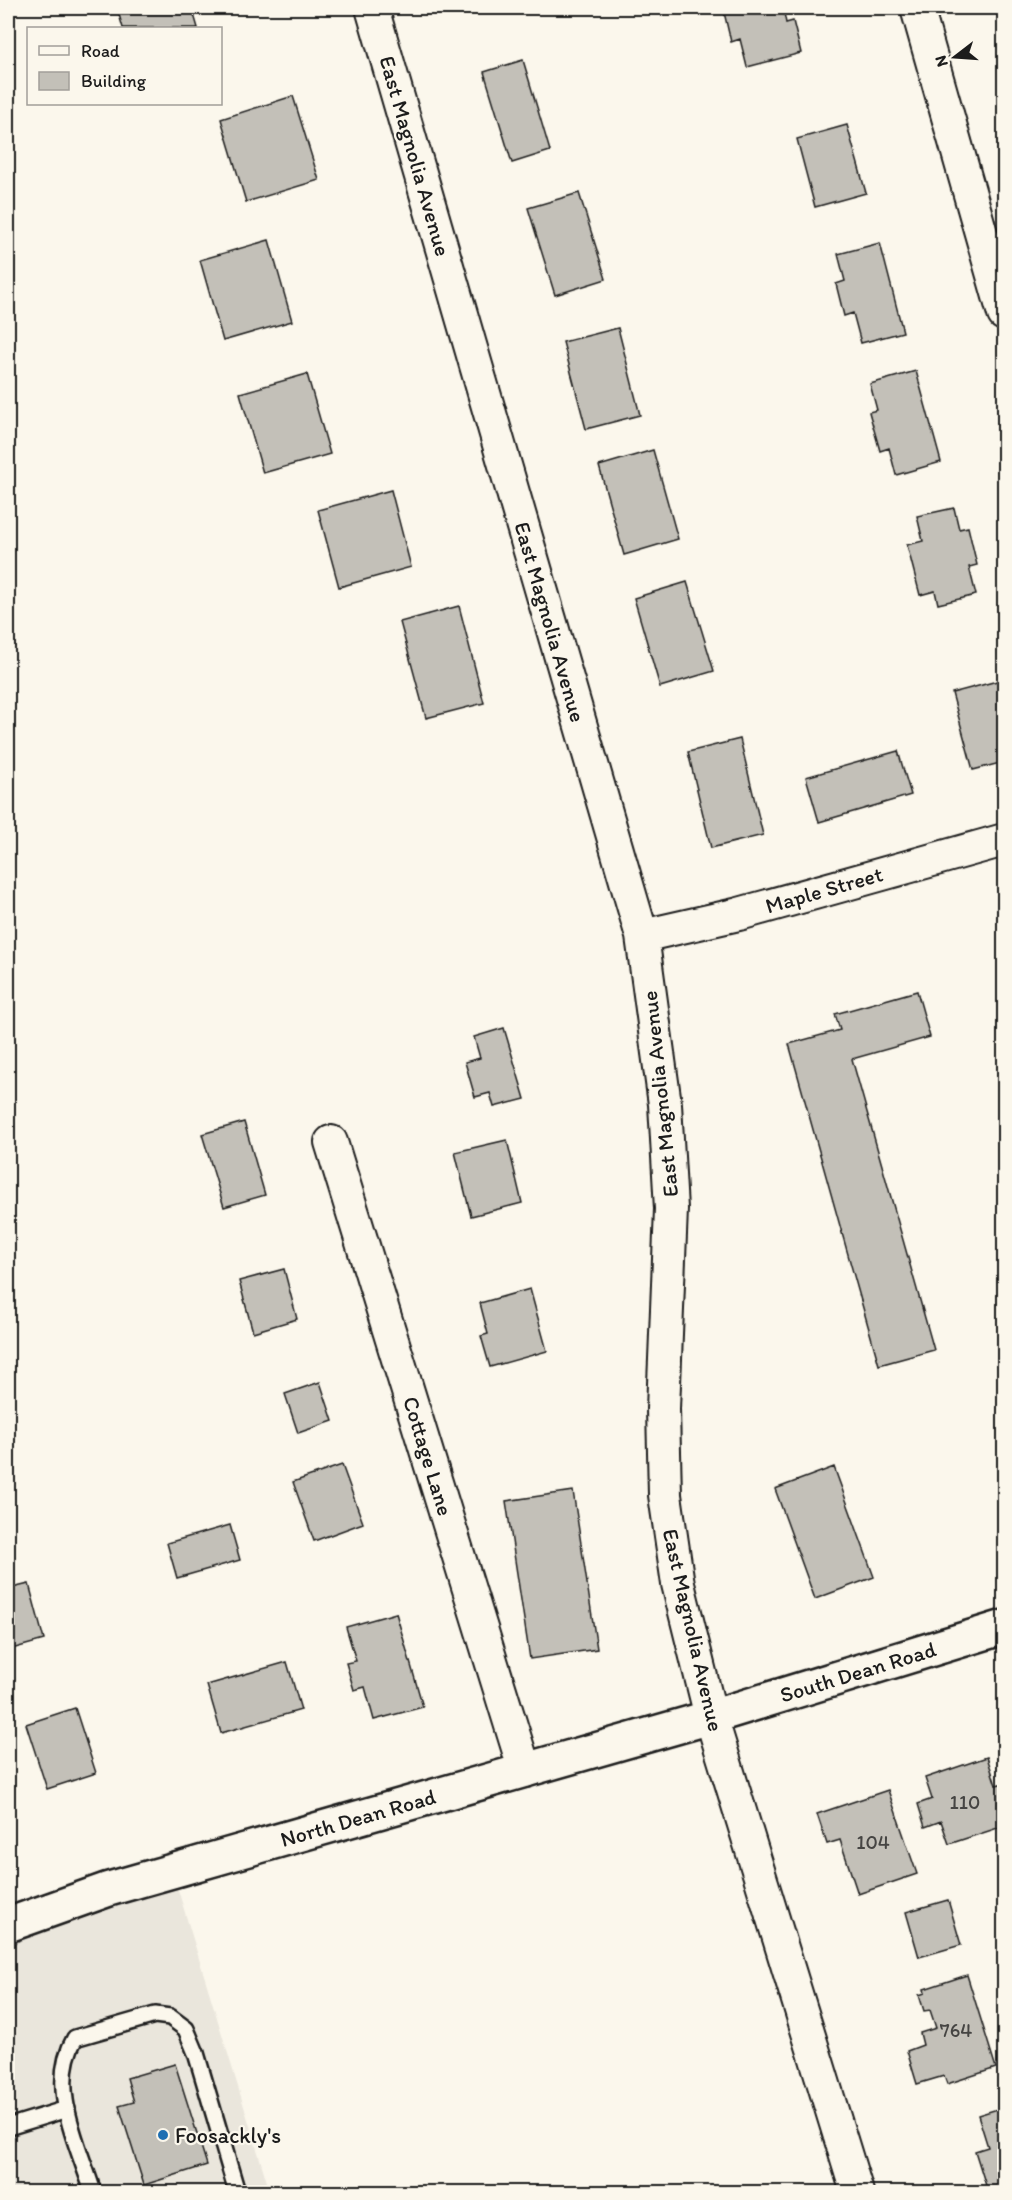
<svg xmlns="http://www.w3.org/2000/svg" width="1012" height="2200" font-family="Itim,sans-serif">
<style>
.built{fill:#eae6dc}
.building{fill:#c3c0b8;stroke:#1c1c1c;stroke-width:1.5}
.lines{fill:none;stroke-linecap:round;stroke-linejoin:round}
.lane-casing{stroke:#1c1c1c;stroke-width:20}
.street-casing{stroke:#1c1c1c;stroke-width:36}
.secondary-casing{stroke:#1c1c1c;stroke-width:38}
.lane{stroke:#fbf7ec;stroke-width:15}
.street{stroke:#fbf7ec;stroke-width:32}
.secondary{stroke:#fbf7ec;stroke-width:33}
.poi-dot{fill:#1f6fb2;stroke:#fbf7ec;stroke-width:2}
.labels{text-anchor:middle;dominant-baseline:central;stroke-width:4.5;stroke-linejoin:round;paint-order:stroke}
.number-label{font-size:20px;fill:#464543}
.street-label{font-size:22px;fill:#1c1c1c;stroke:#fbf7ec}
.poi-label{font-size:22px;fill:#1c1c1c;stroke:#fbf7ec;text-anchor:start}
</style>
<rect width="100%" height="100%" fill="#fbf7ec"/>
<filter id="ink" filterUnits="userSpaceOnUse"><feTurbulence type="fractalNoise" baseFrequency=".0167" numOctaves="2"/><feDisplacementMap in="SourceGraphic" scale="12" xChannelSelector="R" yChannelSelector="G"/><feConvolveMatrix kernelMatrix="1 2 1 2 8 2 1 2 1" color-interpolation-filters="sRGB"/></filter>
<g filter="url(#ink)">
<path class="built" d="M172,1870L270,2192H8V1920Z"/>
<path class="building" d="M117,8H192L198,28H123Z
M723,8H783L786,23L793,21L801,53L747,67L740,39L731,42Z
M523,60L550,151L512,163L484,72Z
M293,96L319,180L246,202L221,119Z
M847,125L866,193L815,207L797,139Z
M579,193L606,279L555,295L528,208Z
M269,240L292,321L223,341L200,260Z
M880,243L903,332L861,343L853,313L844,316L836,284L845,281L838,254Z
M618,328L640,415L586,429L563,342Z
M916,371L941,462L896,475L889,448L880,451L869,412L877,410L870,384Z
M307,374L330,454L263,473L240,393Z
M653,450L678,539L624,555L599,466Z
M391,490L411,567L339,587L318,510Z
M954,508L959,529L968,527L977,565L969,567L976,595L938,604L935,591L920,595L907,545L923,541L917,516Z
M687,582L714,671L660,687L634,598Z
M459,606L484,703L426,718L400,622Z
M1001,680L1004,692V762L973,770L952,693Z
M740,739L763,835L711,848L688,752Z
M898,751L911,795L819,822L806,777Z
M917,991L930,1037L852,1059L934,1350L879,1365L789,1044L840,1030L835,1014Z
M504,1028L525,1099L494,1107L490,1093L475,1097L465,1062L480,1058L474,1037Z
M244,1122L265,1195L224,1207L202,1134Z
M507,1140L522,1203L471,1216L455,1152Z
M284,1269L297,1319L253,1332L239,1281Z
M530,1289L547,1351L490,1367L481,1336L488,1334L480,1303Z
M320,1382L333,1421L298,1433L285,1394Z
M342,1465L363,1523L314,1541L293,1482Z
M834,1467L874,1577L815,1599L775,1489Z
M573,1491L597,1649L530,1659L506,1501Z
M230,1525L240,1560L177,1578L167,1543Z
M29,1584L44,1640L8,1650V1589Z
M396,1613L423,1707L374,1720L365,1687L354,1690L346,1663L356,1661L346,1627Z
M287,1662L301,1710L221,1733L207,1685Z
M75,1708L96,1773L47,1789L26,1724Z
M987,1757L996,1785L1004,1783V1826L949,1844L941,1821L925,1827L918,1804L932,1799L925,1778Z
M888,1790L917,1874L858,1894L840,1840L827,1844L817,1814Z
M948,1900L961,1945L919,1957L906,1912Z
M967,1975L996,2068L947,2084L944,2076L917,2084L907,2051L923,2045L920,2033L936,2028L930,2010L924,2011L919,1995L925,1993L924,1989Z
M175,2064L207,2165L144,2185L119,2106L134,2102L127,2078Z
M1004,2107V2192H988L975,2151L988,2147L978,2115Z"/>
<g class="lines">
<g class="lane-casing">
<path id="lane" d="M8,2127L67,2109
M93,2192C78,2144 47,2086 75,2038L155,2015L170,2017L186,2029L196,2053L237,2192"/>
</g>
<g class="street-casing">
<path id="street" d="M372,8L642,936L665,1104L671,1209L663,1409L665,1495L678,1584L711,1717L857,2192
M917,8L1004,314
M642,936L739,914L1004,840
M331,1142L525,1771"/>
</g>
<g class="secondary-casing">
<path id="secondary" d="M8,1925L109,1889L711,1717L1004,1627"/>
</g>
<use href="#lane" class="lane"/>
<use href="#street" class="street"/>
<use href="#secondary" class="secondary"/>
</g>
</g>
<circle class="poi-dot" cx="163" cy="2135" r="6"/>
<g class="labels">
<g class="number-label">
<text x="965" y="1802">110</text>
<text x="873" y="1842">104</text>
<text x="956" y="2030">764</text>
</g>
<g class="street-label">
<text transform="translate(415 156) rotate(74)">East Magnolia Avenue</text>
<text transform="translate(550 622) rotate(74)">East Magnolia Avenue</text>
<text transform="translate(824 890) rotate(-16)">Maple Street</text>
<text transform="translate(660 1094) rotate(-96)">East Magnolia Avenue</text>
<text transform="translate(428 1456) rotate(73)">Cottage Lane</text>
<text transform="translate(693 1630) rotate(77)">East Magnolia Avenue</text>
<text transform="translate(858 1672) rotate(-17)">South Dean Road</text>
<text transform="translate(358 1818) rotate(-16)">North Dean Road</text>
</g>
<g class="poi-label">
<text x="175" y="2135">Foosackly's</text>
</g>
</g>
<rect width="1012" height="2200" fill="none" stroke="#fbf7ec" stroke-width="30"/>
<rect x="15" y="15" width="982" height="2170" fill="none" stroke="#1c1c1c" stroke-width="2" filter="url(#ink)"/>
<rect x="27" y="27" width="195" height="78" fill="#fbf7ec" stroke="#a29f99" stroke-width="1.5"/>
<rect x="39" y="46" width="30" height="9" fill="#fbf7ec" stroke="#a29f99" stroke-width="1.5"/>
<text x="81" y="57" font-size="18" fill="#1c1c1c">Road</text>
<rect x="39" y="72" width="30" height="18" fill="#c3c0b8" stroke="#a29f99" stroke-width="1.5"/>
<text x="81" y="87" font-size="18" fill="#1c1c1c">Building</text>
<g transform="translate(955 57) rotate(253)" stroke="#fbf7ec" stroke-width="4.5" paint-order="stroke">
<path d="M0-4.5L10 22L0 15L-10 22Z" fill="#1c1c1c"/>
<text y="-9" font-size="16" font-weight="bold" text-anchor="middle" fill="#1c1c1c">N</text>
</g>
</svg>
